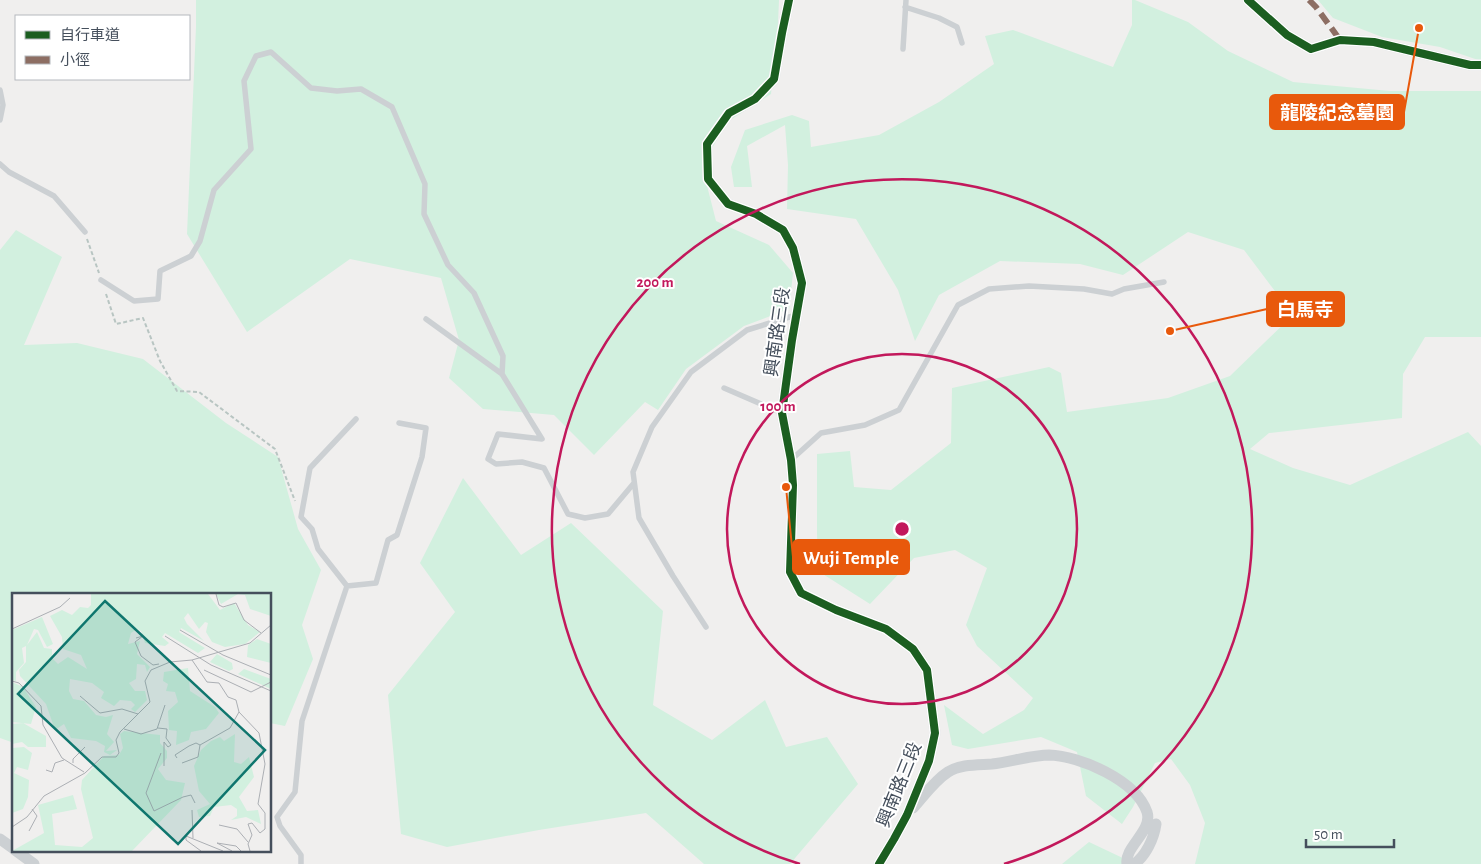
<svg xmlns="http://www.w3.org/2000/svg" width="1481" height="864" font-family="'Alegreya Sans','Noto Sans TC',sans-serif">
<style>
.green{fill:#d2f0df}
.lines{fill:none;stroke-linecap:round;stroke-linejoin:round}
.path{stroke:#b8c5c2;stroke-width:2;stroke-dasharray:4 2.5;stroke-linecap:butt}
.service{stroke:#ccd0d3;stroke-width:5.5}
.minor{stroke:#ccd0d3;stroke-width:11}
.quiet{stroke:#8d6e63;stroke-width:6;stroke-dasharray:12 6;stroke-linecap:butt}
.cycleway-casing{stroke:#fff;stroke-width:11}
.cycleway{stroke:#1b5e20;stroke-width:8}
.ring{fill:none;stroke:#c2185b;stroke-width:2.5}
.labels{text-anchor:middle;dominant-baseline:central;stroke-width:4;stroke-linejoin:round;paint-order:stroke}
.street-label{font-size:18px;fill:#454f5c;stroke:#fff}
.inset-road{fill:none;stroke:#acafb4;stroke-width:1}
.view{fill:#0f766e;fill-opacity:0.15;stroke:#0f766e;stroke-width:2.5}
.inset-edge{fill:none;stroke:#454f5c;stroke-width:2.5}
.centre{fill:#c2185b;stroke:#fff;stroke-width:2.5}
.ring-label{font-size:15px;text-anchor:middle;font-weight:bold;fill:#c2185b;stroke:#fff;stroke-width:4;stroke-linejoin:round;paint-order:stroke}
.leader{fill:none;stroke:#e8590c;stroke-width:2}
.callout-dot{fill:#e8590c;stroke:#fff;stroke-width:2}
.callout{fill:#e8590c;stroke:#e8590c;stroke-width:2}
.callout-label{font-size:19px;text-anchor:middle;font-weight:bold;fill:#fff}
</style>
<rect width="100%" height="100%" fill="#f0efee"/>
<path class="green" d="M196,0H779L778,23L771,94L727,122L702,166L716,221L769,245L793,273L789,309L744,326L686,369L658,410L645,402L594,455L554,415L483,409L449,378L459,340L441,278L350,259L247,332L187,234L196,27Z
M1132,0H1135L1188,22L1228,51L1293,82L1390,91H1481V337H1425L1403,374L1402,418L1269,433L1250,449L1293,468L1350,485L1468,432L1481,446V864H1195L1205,823L1190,785L1171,759L1155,763L1133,807L1122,824L1086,796L1077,752L1041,737L968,749L952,745L944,705L983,734L1024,710L1033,698L977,646L966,625L987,568L955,550L914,558L870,604L818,571L817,534V454L850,451L854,487L891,490L951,443L952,388L1049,367L1061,373L1067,412L1168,398L1230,376L1293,315L1244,250L1188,232L1123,275L1080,264L1000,261L939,295L915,341L898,290L856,219L787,209L788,165L785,125L747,146L752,187H734L731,167L745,130L792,115L809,121L811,147L879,135L939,102L994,64L985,36L1013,30L1113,67L1132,25Z
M1318,0H1481V61L1440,47L1382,37L1333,18Z
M16,230L62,257L24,345L77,343L143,359L226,423L278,457L298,529L321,570L302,625L313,659L285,726L270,723V594H14V743L0,738V250Z
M463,478L521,555L571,523L663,611L653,705L712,740L765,700L786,747L827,737L858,784L790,864H704L646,813L539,830L447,847L401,834L388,695L455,612L420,563Z
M1089,842L1127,860L1132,864H1062Z"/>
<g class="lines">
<path class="path" d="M87,239L99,273
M106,294L116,324L143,318L160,361L177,391L199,392L275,449L295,501"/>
<path class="service" d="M905,7L939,18L957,27L962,43
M903,49L906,0
M0,90L3,105L0,120
M0,164L9,172L54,196L85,232
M101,280L134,301L158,299L160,271L191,256L200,241L214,190L251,149L244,81L256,56L271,52L311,88L337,91L361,89L392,107L425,184L424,214L448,265L474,293L503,356L502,374
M426,319L502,374L542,439L498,434L488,459L496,464L522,462L544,468L568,514L585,518L608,514L634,483
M724,388L782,413
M356,419L310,468L301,517L312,529L318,549L347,586L376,583L388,540L397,535L422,457L426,428L399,423
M791,460L821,433L865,425L899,410L958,305L989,289L1029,286L1084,289L1112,294L1124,289L1164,282
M706,627L673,576L639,518L633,472L652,427L691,372L747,330L796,315
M301,864V855L280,826L277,817L295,792L302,721L347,586"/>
<path class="minor" d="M789,0L782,33L774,79L755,99L729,113L707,144L708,179L728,204L756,214L783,230L793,248L802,283L792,340L782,413L791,460L793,485L790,572L801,593L836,610L886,629L913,649L927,670L935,733L929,761L907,815L894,839L879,864
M1248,0L1287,35L1311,49L1340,40L1374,42L1470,65H1481
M913,808C924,796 934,781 948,772C960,764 978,765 992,764C1010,762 1032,755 1049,755C1080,756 1136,780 1147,812C1153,831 1124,847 1127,864
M0,839L14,849
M15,850L34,864
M1134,864C1146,856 1154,838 1156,824"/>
<path class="quiet" d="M1309,0L1316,7L1340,40"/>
<g class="cycleway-casing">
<path id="cycleway" d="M789,0L782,33L774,79L755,99L729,113L707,144L708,179L728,204L756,214L783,230L793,248L802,283L792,340L782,413L791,460L793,485L790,572L801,593L836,610L886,629L913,649L927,670L935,733L929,761L907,815L894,839L879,864
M1248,0L1287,35L1311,49L1340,40L1374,42L1470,65H1481"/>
</g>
<use href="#cycleway" class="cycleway"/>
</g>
<g class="ring">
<circle cx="902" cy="529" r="175"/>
<path d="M800 864A350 350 0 1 1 1004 864"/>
</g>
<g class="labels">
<g class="street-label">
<text transform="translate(778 332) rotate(-82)">興南路三段</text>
<text transform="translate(900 785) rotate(-68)">興南路三段</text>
</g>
</g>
<g transform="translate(12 593)">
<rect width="259" height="259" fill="#f0efee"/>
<path d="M79,1H196L208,17L222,10L236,32L248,39L233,51L213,54L200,49L194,39L196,30L193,29L187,36L176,20L172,25L175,31L192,48L169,35L167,39L193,55L186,60L153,40L150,44L157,50L153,53L133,50L129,38L125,36L119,40L116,51L128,48L125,61L138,74L135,79L133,72L125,71L124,86L117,90L123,98H133L135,107L123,119L119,116L123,112L119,108L108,107L102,113L89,105L92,99L80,90L58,86L57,98L61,106L72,108L84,122L94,124L101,122L95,141L102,149L94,158L105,157L98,162L92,159L93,153L84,148L59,145L52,131L43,137L34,111L8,83L7,77L14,69V53L10,55L12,70L4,79V88L0,87V37L30,24L41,51L35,54L26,37L22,36L15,52L25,39L32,55L40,56V65L46,71L56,64L75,76L69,62L51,56L50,44L38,23L50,17L60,22L68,14L76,15L79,12ZM204,1H259V23L238,16L233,2L226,1L209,11ZM245,46L259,51V70L235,64L236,52ZM205,61L220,70L221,76L217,78L198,69ZM176,75L178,98L203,114L207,120L194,136L179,139L177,147L164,152L165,138L157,137L156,118L166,109L163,99L154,98L156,91L151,88L152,79ZM232,76L259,86V96L226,81ZM0,89L11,94L24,114L19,131L0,129ZM11,130L34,143V154H16L10,149L0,151V131ZM112,138L148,142V150L155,158V165L146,176L154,187L173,190L169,207L120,258H0L32,240L26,212L61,202L65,216L40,221L43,252L70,254L81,245L69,196L70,187L92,163L107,162L111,155L108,141ZM223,141L222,169L229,171L237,164L242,184L227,204L235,218L246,217L249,231L234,224L219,227L225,223V216L219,212L202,214L198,223L187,224L185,217L198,211L187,198L182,173L189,157L199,148L208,144L212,148ZM12,154L20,160L16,177L5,174L2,180L17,187L16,204L11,216L0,220V155Z" fill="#d2f0df"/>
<path class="inset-road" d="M204,1L207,12L211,14L224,10L232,27L249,40M0,36L48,14L58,5M168,37L211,62L259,82M153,43L199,72L259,98M124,45L131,43L123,49L129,63L141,72L147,71M180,67L195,89L207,90L216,104L224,107L227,119L247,140L253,171L246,211L253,220V236L248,240L240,230L236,231L240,242L236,251L238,258M192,77L239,99L259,89M0,88L7,90L29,113L31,132L50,165L72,179M68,103L88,120L110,116L126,121M146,135L155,136L154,145L159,152L156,154L152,149V173M112,136L129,141L145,136L153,112M188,152L218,135L227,119M149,160L134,200L142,218L171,204L179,202L183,210M165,165L163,162L177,153L184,150L188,152L186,164L170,170M61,170V166L73,154M34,177L40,179L43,170L52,167M180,217L181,245M207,232L225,236L236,249M0,234L15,224L32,203L73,180L90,164H104L107,160L104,147L108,139L138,109L133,88L139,77L158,69L180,67L238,50L259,32M17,238L25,223L20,216M189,258L174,247V243L211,258M220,258L205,250L224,253L229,258"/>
<path class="view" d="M93,8L253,157L166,251L6,101Z"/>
<rect width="259" height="259" class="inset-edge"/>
</g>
<circle cx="902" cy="529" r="8" class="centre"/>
<g class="ring-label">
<text x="655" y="287">200 m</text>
<text x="778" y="411">100 m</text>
</g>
<path class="leader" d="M1419 28L1404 112M1170 331L1267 309M786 487L793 557"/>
<g class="callout-dot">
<circle cx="1419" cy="28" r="5"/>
<circle cx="1170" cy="331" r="5"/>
<circle cx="786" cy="487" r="5"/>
</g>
<g class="callout">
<rect x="1270" y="95" width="134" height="34" rx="5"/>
<rect x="1267" y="292" width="77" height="34" rx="5"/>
<rect x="793" y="540" width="116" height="34" rx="5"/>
</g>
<g class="callout-label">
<text x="1337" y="119">龍陵紀念墓園</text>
<text x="1305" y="316">白馬寺</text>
<text x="851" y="564">Wuji Temple</text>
</g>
<rect x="15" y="15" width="175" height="65" fill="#ffffff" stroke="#b5b9be"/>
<rect x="25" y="31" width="25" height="8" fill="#1b5e20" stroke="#b5b9be"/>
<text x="60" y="40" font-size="15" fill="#454f5c">自行車道</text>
<rect x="25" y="56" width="25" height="8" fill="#8d6e63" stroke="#b5b9be"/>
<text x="60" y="65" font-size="15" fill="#454f5c">小徑</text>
<path d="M1306 839v8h88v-8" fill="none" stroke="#454f5c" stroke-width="2.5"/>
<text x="1314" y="839" font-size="15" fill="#454f5c" stroke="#ffffff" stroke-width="4" paint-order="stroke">50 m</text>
</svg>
